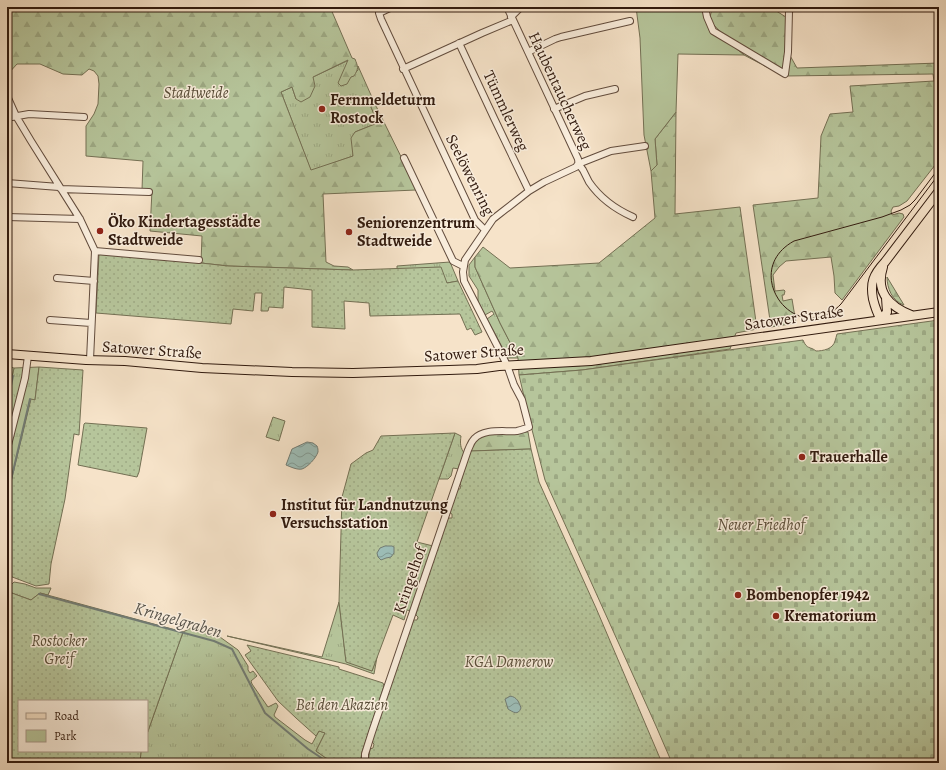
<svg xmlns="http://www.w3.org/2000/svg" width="946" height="770" font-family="Alegreya,serif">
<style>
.grass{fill:url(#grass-tufts);stroke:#747054}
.forest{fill:url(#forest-firs);stroke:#747054}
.cemetery{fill:url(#cemetery-stones);stroke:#747054}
.park{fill:#b6c59b;stroke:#747054}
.garden{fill:url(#garden-dots);stroke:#747054}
.water{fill:url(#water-waves);stroke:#727c74}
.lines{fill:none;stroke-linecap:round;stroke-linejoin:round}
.stream{stroke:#727c74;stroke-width:2}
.minor-casing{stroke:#624c3d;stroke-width:8}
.major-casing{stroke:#311a0e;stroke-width:10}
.minor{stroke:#f9eddc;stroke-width:6}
.major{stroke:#f6e3c9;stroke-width:8}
.tram{stroke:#311a0e;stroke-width:1}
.poi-dot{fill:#8f2418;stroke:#f9eddc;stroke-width:1.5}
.labels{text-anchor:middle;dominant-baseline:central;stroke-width:3;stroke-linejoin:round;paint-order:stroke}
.street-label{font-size:16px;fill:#311a0e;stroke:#f9eddc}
.park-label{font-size:16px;font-style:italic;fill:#594d38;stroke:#f9eddc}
.poi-label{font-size:16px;font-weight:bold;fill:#311a0e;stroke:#f9eddc;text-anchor:start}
.water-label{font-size:17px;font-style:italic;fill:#57534a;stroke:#f9eddc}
</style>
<defs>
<pattern id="grass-tufts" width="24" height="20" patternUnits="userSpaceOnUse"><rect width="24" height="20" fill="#b6c59b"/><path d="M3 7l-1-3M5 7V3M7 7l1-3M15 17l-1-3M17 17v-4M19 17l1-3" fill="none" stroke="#9da984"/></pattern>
<pattern id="forest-firs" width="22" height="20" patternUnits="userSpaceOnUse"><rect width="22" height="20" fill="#b6c59b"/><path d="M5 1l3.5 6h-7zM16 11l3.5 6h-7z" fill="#9da984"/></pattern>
<pattern id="cemetery-stones" width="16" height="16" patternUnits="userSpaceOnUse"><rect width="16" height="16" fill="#b6c59b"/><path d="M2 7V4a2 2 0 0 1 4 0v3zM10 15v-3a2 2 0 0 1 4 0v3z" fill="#9da984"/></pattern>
<pattern id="garden-dots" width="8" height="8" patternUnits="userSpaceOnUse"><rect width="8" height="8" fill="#b6c59b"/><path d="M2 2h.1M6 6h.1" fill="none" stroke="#9da984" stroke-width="1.8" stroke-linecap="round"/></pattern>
<pattern id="water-waves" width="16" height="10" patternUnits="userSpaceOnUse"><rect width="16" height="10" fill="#9dbeb8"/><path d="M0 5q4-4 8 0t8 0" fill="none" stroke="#819a94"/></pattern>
</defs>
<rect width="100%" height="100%" fill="#f6e3c9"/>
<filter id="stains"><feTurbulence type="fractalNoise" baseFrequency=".005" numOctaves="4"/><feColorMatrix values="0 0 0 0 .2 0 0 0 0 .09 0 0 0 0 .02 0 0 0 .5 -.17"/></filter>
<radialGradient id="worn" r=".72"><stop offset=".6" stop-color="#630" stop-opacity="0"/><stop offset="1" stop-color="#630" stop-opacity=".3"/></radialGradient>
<path class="grass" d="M349,60L351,77L358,70V66L375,104H373L371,107L376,119L375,124L355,132L353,156L311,171L281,92L292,87L296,99L313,77Z
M475,257V267L500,323L518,358H508L487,319L494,314L492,311L485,315L478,303V290L469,276V265Z
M450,262L458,281L447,283L397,269V266Z
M39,367L35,400H31L7,498V399L14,368Z
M273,417L285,421L279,441L266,437Z
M455,433L461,436C460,443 460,448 465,454L459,469L453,468L451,476L448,479H439Z
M14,582L25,584L36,588H51L48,595L40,593L31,600L9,592H7V583L11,585Z
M339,602L346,661L372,671L377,657L374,674L346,664L227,636L322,657Z
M195,626H204L213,632L238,650L248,666V670L250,673L253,671L257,676L251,681L252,684L268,707L276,703L278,706L274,715L275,717L305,740L312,744L319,731L325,733L316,751L333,763H140L141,751H147V734L183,632Z"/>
<path class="forest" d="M7,7H330L352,58L355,59C358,67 359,68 354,76L351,77L347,84L341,86L338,83L348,60L313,77L315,86L310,97L301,102L296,99L292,87L281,92L311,170L353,156L351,138L355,132L375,124L376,119L371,107L373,104H375L417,189L416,190L323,194L326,262L334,266L348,267L353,270L228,266L201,263L202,236L150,231L152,190H142L143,161L86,156V126L94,114L98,104L99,84L98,76L94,71L89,69L82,75L63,74L40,64H17L7,75Z
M716,7H770L789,19L788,52L797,68L939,63V160L907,201L899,206L893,207L891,211L892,215L899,213L903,214L904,217L842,300L835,293L834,276L831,257L786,261L779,267L773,275L775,291L784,290L785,291L784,295H782L783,301L792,299L796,323L771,327L753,205L818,198L821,136L830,114L853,112L850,86L934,81L933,74L785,76L780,74L744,55L731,43L713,24L710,17L712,9Z
M676,112L675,214L740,207L757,329L736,333L730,349L582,370L519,375L518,358L500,323L475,267V257L483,247L510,268L599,263L655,218L651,171L657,165L655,139Z
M887,277L904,305C892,301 887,288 887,277Z
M528,432L531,449L470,451C472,448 474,443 476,440C487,429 514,432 528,432Z"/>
<path class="cemetery" d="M939,320V763H672L656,726L545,480L530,422L519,375L582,370L625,364L803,340C807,350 810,346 816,351C823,351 833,349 835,341C836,339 836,336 837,334Z"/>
<path class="park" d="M636,7H703L710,27L744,55L678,54L676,112L655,139L657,165L651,171L644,135L640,38Z"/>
<path class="garden" d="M99,254L201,263L228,266L353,270L441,267L447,283L458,281L482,332L475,335L471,328L467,330L460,314L370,316L369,303L344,301L345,329L312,327V290L284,287L283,308L269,307L268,311H261L262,293H255L253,311L233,309L231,324L96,313Z
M7,366L14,368L7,399Z
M39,367L83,370L79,435L74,434L65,499L51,564L49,584L36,586L7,575V498L31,399L35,400Z
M85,423L147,428L139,472L137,477L78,465L84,424Z
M455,433L417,542L433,546L411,611L407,610L404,620L393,615L372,671L346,662L339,602L342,497L351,464L366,453L373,450L381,436Z
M531,449L539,482L596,608L662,763H368L370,749L373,748L374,744L372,742L377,723L413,621L414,620H417L418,617L416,615V614L442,533L448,518H452V514L450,513V512L457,489H460L461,485L460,484L470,451Z
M9,592L31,600L40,593L183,632L147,734V701H19V751H141L140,763H7V597Z
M247,645L339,667V669L383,683L384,686L362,752L360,763H333L316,751L325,733L319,731L316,736L296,718L278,701L245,655L251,651Z"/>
<path class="water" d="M307,442L313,443L317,446C318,448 318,450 318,452C316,458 308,467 302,469C297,470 291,467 286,465L292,449Z
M385,546H392L394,547V553L391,557L386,558L381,560L378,557L377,553L380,548Z
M510,696C517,697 519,702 521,708C518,716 513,712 508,709L505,699L507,698Z"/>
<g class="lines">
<path class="stream" d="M7,404L11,405
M7,405L13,376
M7,497L30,399
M7,581L10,582
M39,594L214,641L232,649L265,713L308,749L329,763"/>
<g class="minor-casing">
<path id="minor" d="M392,7L379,13L381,19L475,220L485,230
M507,7L578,159C578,164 580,166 583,170C585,174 587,178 589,182C600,198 615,209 633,217
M705,7L707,17L713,31L785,74L788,52L789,11L792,7
M511,17L521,7
M459,43L494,118L529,191
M528,52L555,39L561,37L630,21
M403,69L482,33L513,20
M7,96L16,116L31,141L80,219L95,251L90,360
M554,109L585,96L615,89
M7,116L12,117L29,114L84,117
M404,158L453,261L463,266
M7,183L59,187
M61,189L149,192
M7,217L80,219
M95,251L199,260
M57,278L94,281
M50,320L91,323
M7,449L25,378L28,356
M365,763V754L372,732L468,450C470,446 471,442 474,439C484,428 504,432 517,431C521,430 525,429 529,427L522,400L514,385L507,365L464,281L463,272L465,260L493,219L529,191L544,182L576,167L578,164L611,151L645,146"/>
</g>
<g class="major-casing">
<path id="major" d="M883,267C875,292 889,306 911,315
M881,320C877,313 875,307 873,299C870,283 873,275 885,262L939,191
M881,320L887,312L886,298
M7,354L86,360L125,361L202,368L292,372L353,373L449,370L477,369L499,366L591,361L939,312"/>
</g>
<use href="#minor" class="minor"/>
<use href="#major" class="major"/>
<path class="tram" d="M939,168L915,200L910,205L901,210L882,217L794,241C738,272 797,350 841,304L939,174"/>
</g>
<g class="poi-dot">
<circle cx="322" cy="109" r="4"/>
<circle cx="100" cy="231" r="4"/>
<circle cx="349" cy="232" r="4"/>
<circle cx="802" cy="457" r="4"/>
<circle cx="273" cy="514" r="4"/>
<circle cx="738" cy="595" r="4"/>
<circle cx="776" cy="616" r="4"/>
</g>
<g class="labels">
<g class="street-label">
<text transform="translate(560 91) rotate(65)">Haubentaucherweg</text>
<text transform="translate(506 111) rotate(65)">Tümmlerweg</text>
<text transform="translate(470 175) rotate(63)">Seelöwenring</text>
<text transform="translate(794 318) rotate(-8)">Satower Straße</text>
<text transform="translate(152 350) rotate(4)">Satower Straße</text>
<text transform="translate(474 353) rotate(-4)">Satower Straße</text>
<text transform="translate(410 580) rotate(-71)">Kringelhof</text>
</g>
<g class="park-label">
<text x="196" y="93">Stadtweide</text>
<text x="761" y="525">Neuer Friedhof</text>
<text x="59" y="641">Rostocker<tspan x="59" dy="18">Greif</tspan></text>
<text x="509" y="662">KGA Damerow</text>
<text x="342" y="705">Bei den Akazien</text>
</g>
<g class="poi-label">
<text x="330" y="100">Fernmeldeturm<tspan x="330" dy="18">Rostock</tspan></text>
<text x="108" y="222">Öko Kindertagesstädte<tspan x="108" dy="18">Stadtweide</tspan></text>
<text x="357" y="223">Seniorenzentrum<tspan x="357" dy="18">Stadtweide</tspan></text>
<text x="810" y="457">Trauerhalle</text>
<text x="281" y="505">Institut für Landnutzung<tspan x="281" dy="18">Versuchsstation</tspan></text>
<text x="746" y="595">Bombenopfer 1942</text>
<text x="784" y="616">Krematorium</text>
</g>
<g class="water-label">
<text transform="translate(178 620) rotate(16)">Kringelgraben</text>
</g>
</g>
<rect width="946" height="770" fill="none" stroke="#f6e3c9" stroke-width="24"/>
<rect x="8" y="8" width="930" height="754" fill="none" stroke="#311a0e" stroke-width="2"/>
<rect x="12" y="12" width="922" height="746" fill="none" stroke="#311a0e"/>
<rect x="18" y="700" width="130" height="52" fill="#f9eddc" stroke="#a9998a"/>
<rect x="26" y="713" width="20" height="6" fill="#f6e3c9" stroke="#a9998a"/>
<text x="54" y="720" font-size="12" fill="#311a0e">Road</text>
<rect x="26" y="730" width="20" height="12" fill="#b6c59b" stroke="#a9998a"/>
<text x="54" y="740" font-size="12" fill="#311a0e">Park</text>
<rect width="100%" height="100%" filter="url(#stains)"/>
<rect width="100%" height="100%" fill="url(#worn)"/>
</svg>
